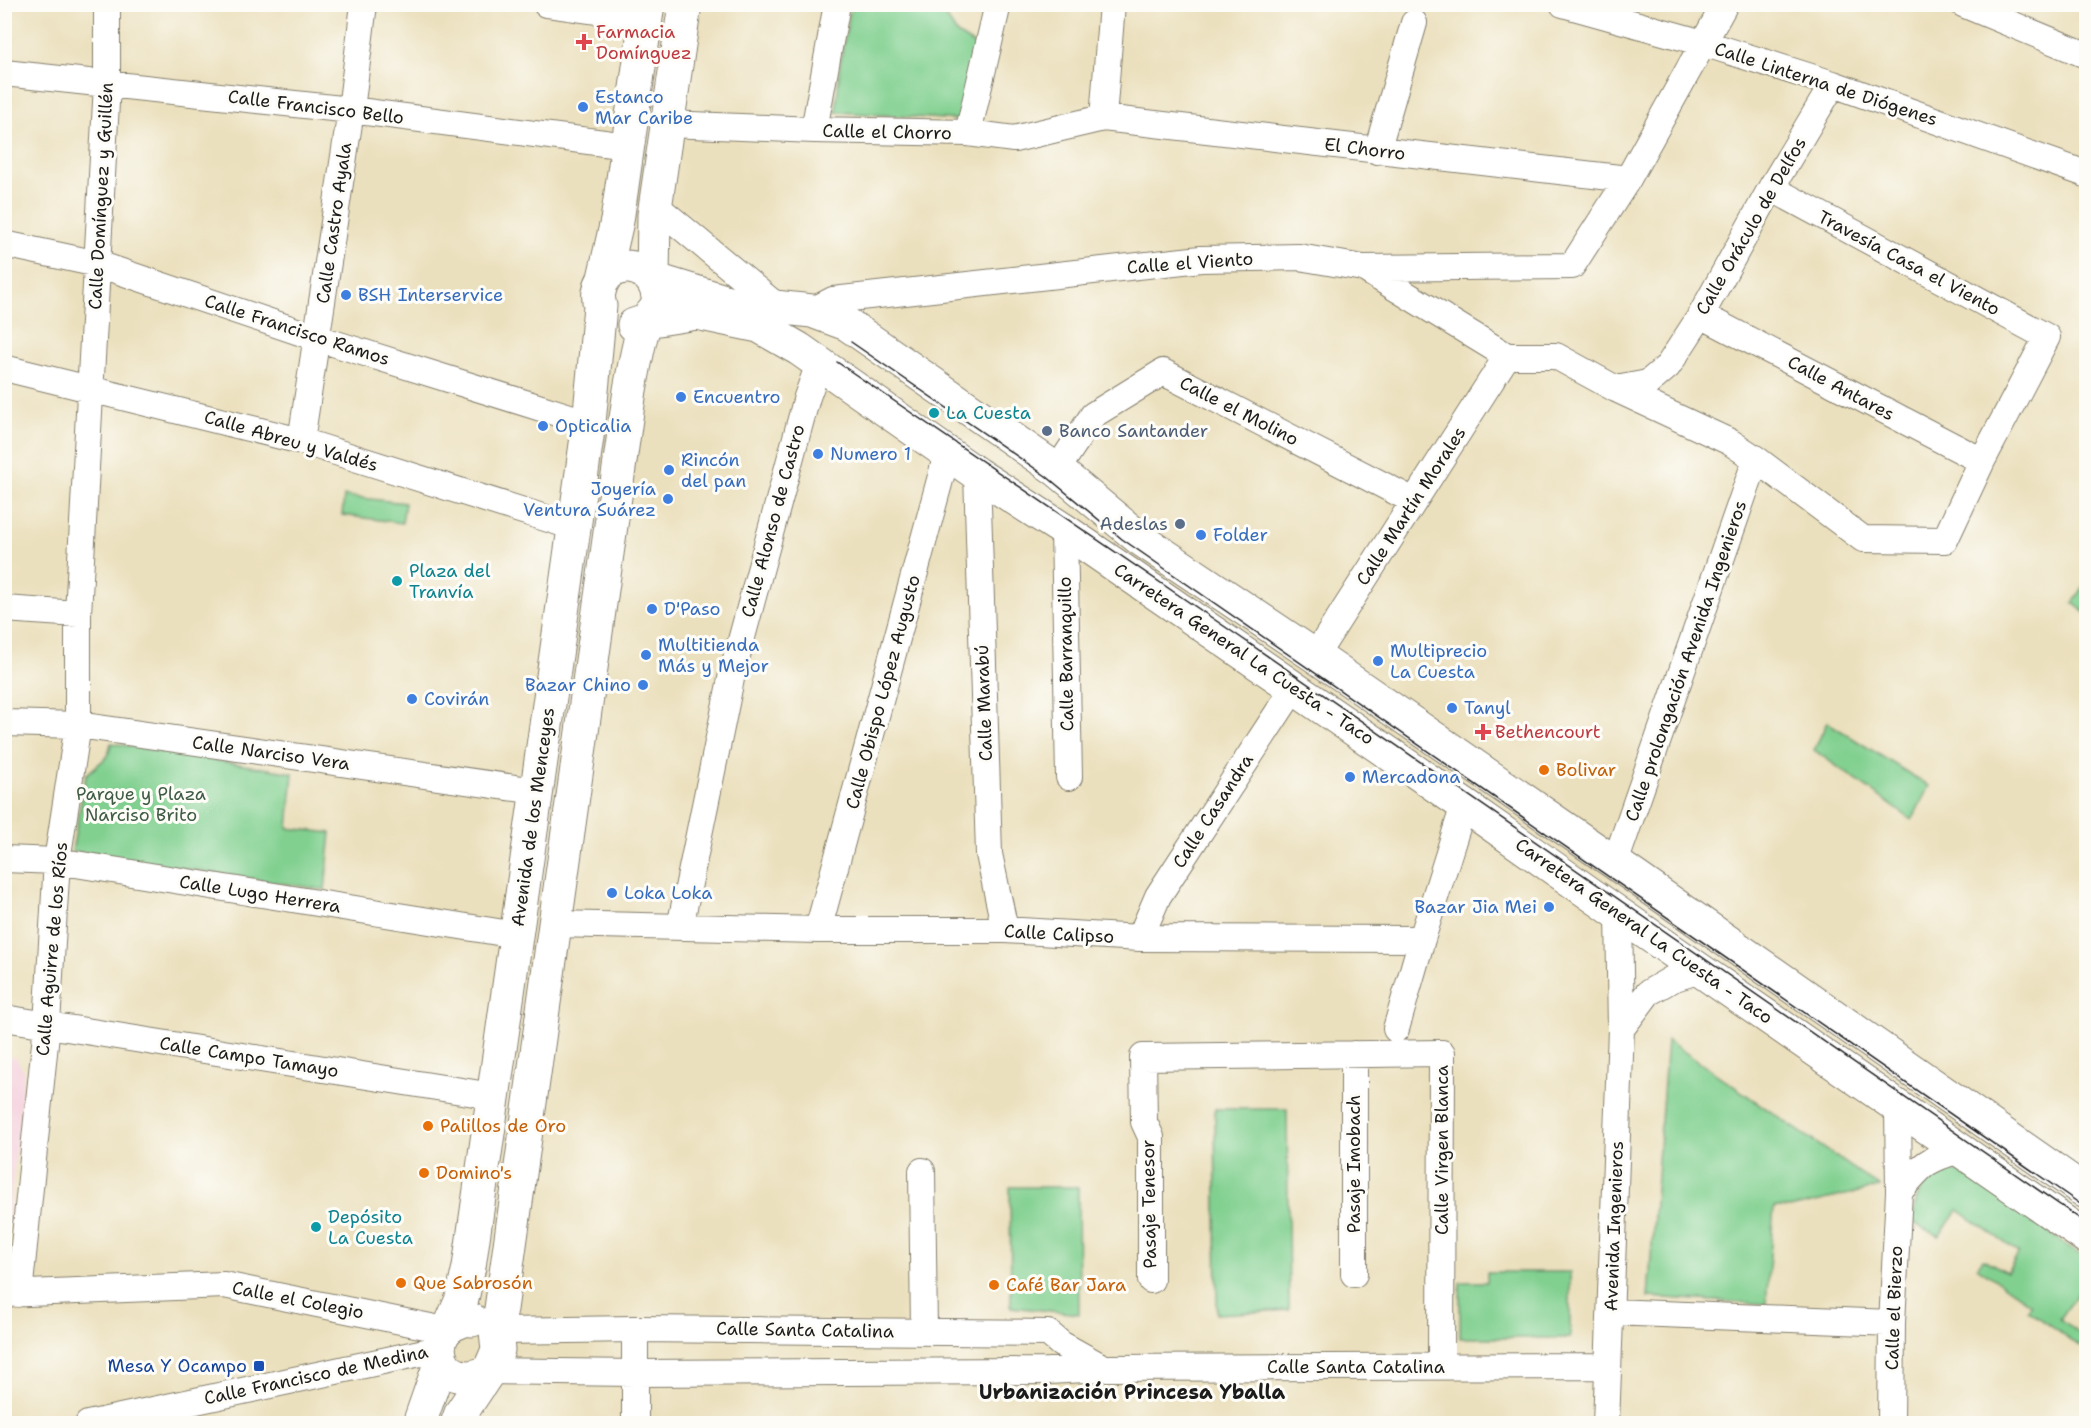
<svg xmlns="http://www.w3.org/2000/svg" width="2091" height="1428" font-family="'Shantell Sans',sans-serif">
<style>
.built{fill:#f4cfdd}
.green{fill:#81d090;stroke:#4e7656;stroke-width:1.5}
.lines{fill:none;stroke-linecap:round;stroke-linejoin:round}
.street-casing{stroke:#847e6c;stroke-width:28}
.secondary-casing{stroke:#847e6c;stroke-width:35}
.street{stroke:#fff;stroke-width:26}
.secondary{stroke:#fff;stroke-width:33}
.tram{stroke:#1c1c1c;stroke-width:1.5}
.health-dot{fill:#e0444e;stroke:#fdfcf7;stroke-width:2}
.shop-dot{fill:#3f7fe0;stroke:#fdfcf7;stroke-width:2}
.culture-dot{fill:#0f9aa8;stroke:#fdfcf7;stroke-width:2}
.service-dot{fill:#5c6f8a;stroke:#fdfcf7;stroke-width:2}
.food-dot{fill:#e8710a;stroke:#fdfcf7;stroke-width:2}
.transit-dot{fill:#1a4fb4;stroke:#fdfcf7;stroke-width:2}
.labels{text-anchor:middle;dominant-baseline:central;stroke-width:6;stroke-linejoin:round;paint-order:stroke}
.health-label{font-size:18px;fill:#be3a42;stroke:#fdfcf7;text-anchor:start}
.street-label{font-size:18px;fill:#1c1c1c;stroke:#fdfcf7}
.shop-label{font-size:18px;fill:#366cbe;stroke:#fdfcf7;text-anchor:start}
.culture-label{font-size:18px;fill:#0d838f;stroke:#fdfcf7;text-anchor:start}
.service-label{font-size:18px;fill:#4e5e75;stroke:#fdfcf7;text-anchor:start}
.food-label{font-size:18px;fill:#c56008;stroke:#fdfcf7;text-anchor:start}
.park-label{font-size:18px;fill:#3f5b45;stroke:#fdfcf7}
.transit-label{font-size:18px;fill:#164399;stroke:#fdfcf7;text-anchor:end}
.neighbourhood-label{font-size:20px;font-weight:bold;fill:#1c1c1c;stroke:#fdfcf7}
</style>
<rect width="100%" height="100%" fill="#fdfcf7"/>
<filter id="ink" filterUnits="userSpaceOnUse"><feTurbulence type="fractalNoise" baseFrequency=".0167" numOctaves="2"/><feDisplacementMap in="SourceGraphic" scale="12" xChannelSelector="R" yChannelSelector="G"/><feConvolveMatrix kernelMatrix="1 2 1 2 8 2 1 2 1" color-interpolation-filters="sRGB"/></filter>
<filter id="wash" filterUnits="userSpaceOnUse"><feTurbulence type="fractalNoise" baseFrequency=".008" numOctaves="4" result="noise"/><feDisplacementMap in="SourceGraphic" scale="24" xChannelSelector="R" yChannelSelector="G"/><feGaussianBlur stdDeviation="1.35" result="paint"/><feColorMatrix in="noise" values="0 0 0 0 0 0 0 0 0 0 0 0 0 0 0 0 0 1.4 0 .05"/><feComposite in="paint" operator="in"/></filter>
<g filter="url(#wash)">
<rect width="100%" height="100%" fill="#ebe0bd"/>
<path class="built" d="M5,1056L16,1058L24,1072L5,1256Z"/>
<path class="green" d="M851,5H939L957,34L976,46L973,72L958,120L836,112L840,64Z
M344,496L405,503L402,523L342,515Z
M2086,583V613L2073,603Z
M1827,722L1929,786L1912,820L1814,750Z
M111,743L293,773L288,828L331,833L325,890L72,851L86,775L108,756Z
M1667,1040L1880,1187L1790,1208L1774,1207L1766,1304L1648,1297Z
M1215,1109H1287L1289,1310L1217,1314Z
M1949,1170L1963,1173L2086,1259V1298L2078,1293L2060,1319L2086,1339L2082,1348L2028,1310L2031,1304L1977,1267L1983,1259L2007,1272L2019,1253L1958,1210L1939,1236L1913,1223C1915,1195 1919,1181 1949,1170Z
M1010,1187H1078L1079,1314L1011,1307Z
M1487,1272H1570V1338H1460V1282H1487Z"/>
</g>
<g filter="url(#ink)">
<g class="lines">
<g class="street-casing">
<path id="street" d="M546,4L646,18
M1563,4L1703,43L1833,84L2086,174
M1963,4L2086,55
M4,73L351,110L627,146
M1103,118L1112,4
M668,124L814,130L968,133L1014,139L1103,118L1628,179
M814,130L837,4
M968,133L998,4
M1377,151L1414,23
M656,206L779,308
M4,244L98,264L317,338L589,423
M1363,268L1507,356H1556L1616,389L1730,442L1756,459L1863,539L1945,540L1982,461L2047,337L1771,188
M812,311L833,300L1201,259L1299,257L1363,268L1572,266L1628,179L1725,4
M1701,315L1982,461
M4,368L301,441L574,527
M1616,389L1648,383L1668,366L1701,315L1771,188L1833,84
M301,441L351,110L364,4
M1057,470L1093,415L1163,372L1414,501
M977,474L989,854L1005,930
M1064,530L1069,777
M4,609L78,614
M1315,656L1507,356
M4,723L78,725L536,791
M4,859L57,861L516,935
M1615,863L1756,459
M555,924L818,930H1005L1140,938L1422,939L1464,805
M680,927L732,674L807,397L819,364
M818,930L947,454
M1140,938L1158,896L1294,688
M4,1018L493,1096
M1396,1029L1422,939
M1621,1029L1648,993L1672,979L1700,970
M922,1171L924,1332
M1899,1192C1923,1164 1925,1160 1960,1150
M1354,1274V1054
M1151,1280V1137L1144,1122L1143,1057L1442,1053L1441,1366
M4,1294L224,1285L445,1330
M19,1294L47,1024L57,861L78,725V614L107,84V4
M1611,1312L1892,1323
M496,1331L635,1329L1048,1333L1061,1344L1104,1368
M489,1371L635,1373L1048,1371L1104,1368L1608,1366
M88,1424L439,1349
M635,1424V1329
M1606,1424L1621,1029L1619,914
M1891,1424L1892,1323L1899,1192L1898,1107"/>
</g>
<g class="secondary-casing">
<path id="secondary" d="M604,278L617,221L648,4
M653,279L728,302L812,311L847,324L1057,470L1139,538L1315,656L1615,863L2086,1192
M653,279L654,215L685,4
M634,325L646,321L697,313L759,326L799,349L977,474L1064,530L1464,805L1619,914L2086,1237
M472,1320C467,1318 464,1320 459,1322C422,1334 440,1396 489,1371
M451,1324L462,1299L469,1267L589,423L600,306C599,302 598,296 599,292C605,256 654,260 658,297C660,308 651,313 646,321C640,333 633,374 630,390L501,1309L496,1331L498,1350L489,1371L461,1413L457,1424
M419,1424L441,1361"/>
</g>
<use href="#street" class="street"/>
<use href="#secondary" class="secondary"/>
<path class="tram" d="M851,342L1046,476L1122,539L2086,1208
M837,362L1240,637L2086,1223"/>
</g>
</g>
<g class="health-dot">
<path d="M581 33h6v6h6v6h-6v6h-6v-6h-6v-6h6z"/>
<path d="M1480 723h6v6h6v6h-6v6h-6v-6h-6v-6h6z"/>
</g>
<g class="shop-dot">
<circle cx="583" cy="107" r="6"/>
<circle cx="346" cy="295" r="6"/>
<circle cx="681" cy="397" r="6"/>
<circle cx="543" cy="426" r="6"/>
<circle cx="818" cy="454" r="6"/>
<circle cx="669" cy="470" r="6"/>
<circle cx="668" cy="499" r="6"/>
<circle cx="1201" cy="535" r="6"/>
<circle cx="652" cy="609" r="6"/>
<circle cx="646" cy="655" r="6"/>
<circle cx="1378" cy="661" r="6"/>
<circle cx="643" cy="685" r="6"/>
<circle cx="412" cy="699" r="6"/>
<circle cx="1452" cy="708" r="6"/>
<circle cx="1350" cy="777" r="6"/>
<circle cx="612" cy="893" r="6"/>
<circle cx="1549" cy="907" r="6"/>
</g>
<g class="culture-dot">
<circle cx="934" cy="413" r="6"/>
<circle cx="397" cy="581" r="6"/>
<circle cx="316" cy="1227" r="6"/>
</g>
<g class="service-dot">
<circle cx="1047" cy="431" r="6"/>
<circle cx="1180" cy="524" r="6"/>
</g>
<g class="food-dot">
<circle cx="1544" cy="770" r="6"/>
<circle cx="428" cy="1126" r="6"/>
<circle cx="424" cy="1173" r="6"/>
<circle cx="401" cy="1283" r="6"/>
<circle cx="994" cy="1285" r="6"/>
</g>
<rect class="transit-dot" x="253" y="1360" width="12" height="12" rx="3"/>
<g class="labels">
<g class="health-label">
<text x="596" y="32">Farmacia<tspan x="596" dy="21">Domínguez</tspan></text>
<text x="1495" y="732">Bethencourt</text>
</g>
<g class="street-label">
<text transform="translate(1826 84) rotate(18)">Calle Linterna de Diógenes</text>
<text transform="translate(316 107) rotate(7)">Calle Francisco Bello</text>
<text transform="translate(887 132) rotate(1)">Calle el Chorro</text>
<text transform="translate(1365 149) rotate(7)">El Chorro</text>
<text transform="translate(101 196) rotate(-87)">Calle Domínguez y Guillén</text>
<text transform="translate(334 223) rotate(-82)">Calle Castro Ayala</text>
<text transform="translate(1751 226) rotate(-60)">Calle Oráculo de Delfos</text>
<text transform="translate(1190 263) rotate(-4)">Calle el Viento</text>
<text transform="translate(1909 263) rotate(28)">Travesía Casa el Viento</text>
<text transform="translate(297 330) rotate(18)">Calle Francisco Ramos</text>
<text transform="translate(1841 388) rotate(28)">Calle Antares</text>
<text transform="translate(1239 411) rotate(27)">Calle el Molino</text>
<text transform="translate(291 441) rotate(16)">Calle Abreu y Valdés</text>
<text transform="translate(1411 506) rotate(-57)">Calle Martín Morales</text>
<text transform="translate(773 521) rotate(-75)">Calle Alonso de Castro</text>
<text transform="translate(1066 654) rotate(-91)">Calle Barranquillo</text>
<text transform="translate(1244 654) rotate(34)">Carretera General La Cuesta - Taco</text>
<text transform="translate(1686 661) rotate(-71)">Calle prolongación Avenida Ingenieros</text>
<text transform="translate(883 692) rotate(-75)">Calle Obispo López Augusto</text>
<text transform="translate(984 703) rotate(-92)">Calle Marabú</text>
<text transform="translate(271 753) rotate(8)">Calle Narciso Vera</text>
<text transform="translate(1213 811) rotate(-57)">Calle Casandra</text>
<text transform="translate(533 817) rotate(-82)">Avenida de los Menceyes</text>
<text transform="translate(260 894) rotate(9)">Calle Lugo Herrera</text>
<text transform="translate(1644 931) rotate(35)">Carretera General La Cuesta - Taco</text>
<text transform="translate(1059 934) rotate(3)">Calle Calipso</text>
<text transform="translate(52 949) rotate(-85)">Calle Aguirre de los Ríos</text>
<text transform="translate(249 1057) rotate(9)">Calle Campo Tamayo</text>
<text transform="translate(1442 1150) rotate(-90)">Calle Virgen Blanca</text>
<text transform="translate(1354 1164) rotate(-90)">Pasaje Imobach</text>
<text transform="translate(1149 1204) rotate(-91)">Pasaje Tenesor</text>
<text transform="translate(1614 1226) rotate(-88)">Avenida Ingenieros</text>
<text transform="translate(298 1300) rotate(11)">Calle el Colegio</text>
<text transform="translate(1894 1308) rotate(-88)">Calle el Bierzo</text>
<text transform="translate(805 1330) rotate(1)">Calle Santa Catalina</text>
<text x="1356" y="1367">Calle Santa Catalina</text>
<text transform="translate(316 1375) rotate(-12)">Calle Francisco de Medina</text>
</g>
<g class="shop-label">
<text x="595" y="97">Estanco<tspan x="595" dy="21">Mar Caribe</tspan></text>
<text x="358" y="295">BSH Interservice</text>
<text x="693" y="397">Encuentro</text>
<text x="555" y="426">Opticalia</text>
<text x="830" y="454">Numero 1</text>
<text x="681" y="460">Rincón<tspan x="681" dy="21">del pan</tspan></text>
<text x="656" y="489" text-anchor="end">Joyería<tspan x="656" dy="21">Ventura Suárez</tspan></text>
<text x="1213" y="535">Folder</text>
<text x="664" y="609">D'Paso</text>
<text x="658" y="645">Multitienda<tspan x="658" dy="21">Más y Mejor</tspan></text>
<text x="1390" y="651">Multiprecio<tspan x="1390" dy="21">La Cuesta</tspan></text>
<text x="631" y="685" text-anchor="end">Bazar Chino</text>
<text x="424" y="699">Covirán</text>
<text x="1464" y="708">Tanyl</text>
<text x="1362" y="777">Mercadona</text>
<text x="624" y="893">Loka Loka</text>
<text x="1537" y="907" text-anchor="end">Bazar Jia Mei</text>
</g>
<g class="culture-label">
<text x="946" y="413">La Cuesta</text>
<text x="409" y="571">Plaza del<tspan x="409" dy="21">Tranvía</tspan></text>
<text x="328" y="1217">Depósito<tspan x="328" dy="21">La Cuesta</tspan></text>
</g>
<g class="service-label">
<text x="1059" y="431">Banco Santander</text>
<text x="1168" y="524" text-anchor="end">Adeslas</text>
</g>
<g class="food-label">
<text x="1556" y="770">Bolivar</text>
<text x="440" y="1126">Palillos de Oro</text>
<text x="436" y="1173">Domino's</text>
<text x="413" y="1283">Que Sabrosón</text>
<text x="1006" y="1285">Café Bar Jara</text>
</g>
<g class="park-label">
<text x="141" y="794">Parque y Plaza<tspan x="141" dy="21">Narciso Brito</tspan></text>
</g>
<g class="transit-label">
<text x="247" y="1366">Mesa Y Ocampo</text>
</g>
<g class="neighbourhood-label">
<text x="1132" y="1392">Urbanización Princesa Yballa</text>
</g>
</g>
<rect width="2091" height="1428" fill="none" stroke="#fdfcf7" stroke-width="24"/>
</svg>
